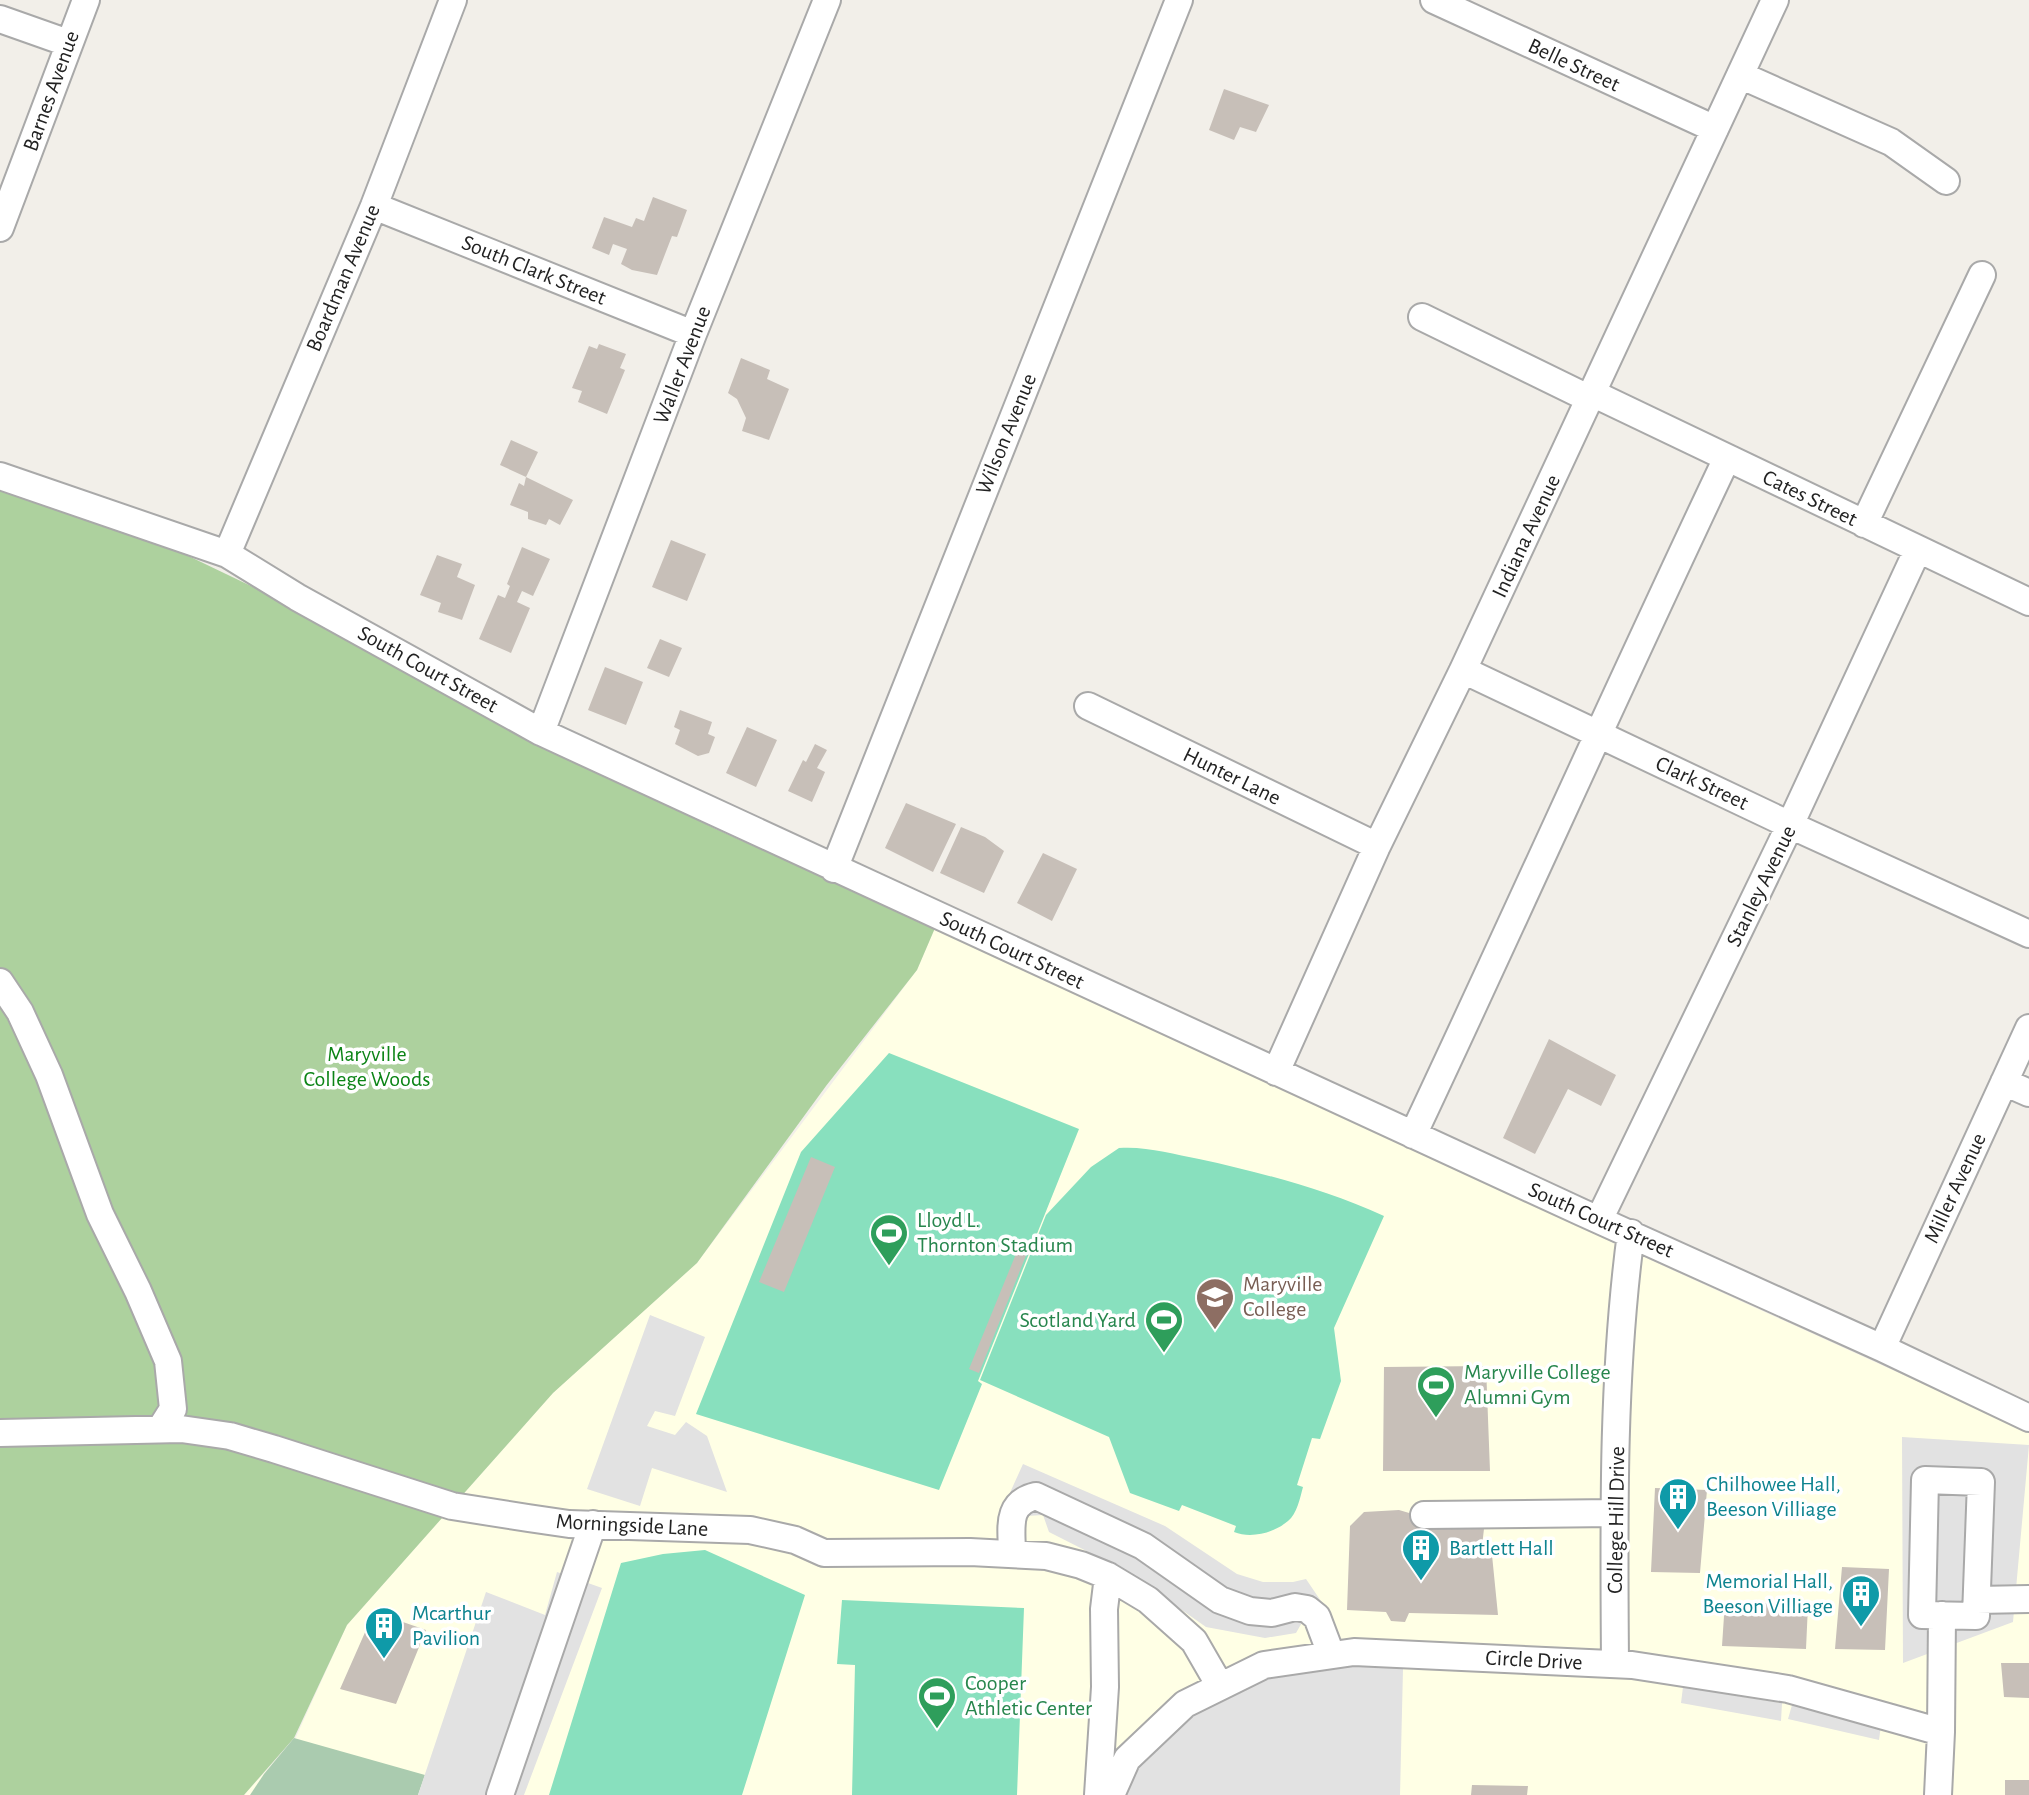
<svg xmlns="http://www.w3.org/2000/svg" width="2029" height="1795" font-family="'Alegreya Sans',sans-serif">
<style>
.education{fill:#ffffe5}
.forest{fill:#add19e}
.cemetery{fill:#aacbaf}
.pitch{fill:#88e0be}
.parking{fill:#e2e2e2}
.building{fill:#c7bfb8}
.lines{fill:none;stroke-linecap:round;stroke-linejoin:round}
.minor-casing{stroke:#a9a9a9;stroke-width:30}
.minor{stroke:#fff;stroke-width:26}
.labels{text-anchor:middle;dominant-baseline:central;stroke-width:7;stroke-linejoin:round;paint-order:stroke}
.street-label{font-size:22px;fill:#222;stroke:#fff}
.park-label{font-size:22px;fill:#0c8416;stroke:#fff}
.leisure-label{font-size:22px;fill:#27864d;stroke:#fff;text-anchor:start}
.education-label{font-size:22px;fill:#785e54;stroke:#fff;text-anchor:start}
.culture-label{font-size:22px;fill:#0d838f;stroke:#fff;text-anchor:start}
</style>
<rect width="100%" height="100%" fill="#f2efe9"/>
<path class="education" d="M935,928L1670,1269L2029,1432V1795H244L295,1739L347,1625L553,1393L697,1263L917,970Z"/>
<path class="forest" d="M0,489L151,538L251,586L444,694L716,829L935,928L917,970L826,1086L697,1263L553,1393L347,1625L294,1738L244,1795H0Z"/>
<path class="cemetery" d="M294,1738L425,1775L418,1795H250L264,1774Z"/>
<path class="pitch" d="M889,1053L1079,1129L978,1381L982,1384L939,1490L696,1414L801,1152Z
M1119,1148C1146,1146 1173,1154 1199,1159C1263,1173 1324,1189 1384,1216L1334,1328L1341,1381L1320,1439L1312,1438L1297,1485L1303,1487C1300,1498 1297,1514 1288,1521C1274,1533 1251,1539 1234,1532L1236,1526L1182,1505L1179,1511L1130,1493L1109,1437L980,1380L1046,1215L1091,1167Z
M705,1550L805,1595L742,1795H549L621,1563L663,1554Z
M842,1600L1024,1608L1017,1795H852L855,1665L837,1664Z"/>
<path class="parking" d="M650,1315L705,1337L675,1416L655,1411L647,1426L675,1435L686,1422L707,1436L727,1492L652,1468L640,1506L587,1489Z
M1902,1437L2029,1445L2013,1622L1903,1663Z
M1023,1464L1165,1526L1237,1574L1263,1582H1293L1306,1579L1327,1610L1331,1633L1309,1639L1304,1619L1296,1633L1265,1638L1206,1627L1128,1572L1049,1532L1043,1515L1027,1516L1021,1536L1004,1506Z
M557,1572L602,1588L524,1795H418L486,1592L545,1615Z
M1355,1662L1403,1669L1400,1795H1119L1134,1767L1192,1712L1269,1675Z
M1683,1687L1782,1703L1781,1721L1681,1703Z
M1792,1705L1881,1725L1879,1740L1788,1719Z"/>
<path class="building" d="M1224,89L1269,105L1256,132L1240,127L1234,140L1209,130Z
M653,197L687,210L677,237L672,236L657,275L632,270L621,264L627,249L613,244L609,255L592,248L604,217L632,227L636,218L644,221Z
M599,344L626,354L620,368L625,370L607,414L578,402L582,391L572,388L589,346L597,349Z
M741,358L770,370L767,379L789,389L769,440L742,431L746,418L737,399L728,393Z
M511,440L538,452L526,477L500,465Z
M526,477L573,500L560,525L549,519L546,525L528,519V512L510,505L519,483L524,486Z
M671,540L706,554L687,601L652,587Z
M522,547L550,559L533,596L522,591L517,602L530,608L511,653L479,639L498,595L505,598L510,586L507,584Z
M437,555L462,564L457,577L475,585L462,620L438,612L441,603L420,595Z
M660,639L682,648L669,677L647,668Z
M605,667L643,682L626,725L588,710Z
M680,710L712,722L708,734L715,737L709,753L698,756L675,744L680,730L674,727Z
M747,727L777,740L756,787L726,773Z
M815,744L827,750L817,768L825,772L812,802L788,791L803,760L806,762Z
M906,803L956,824L933,872L885,848Z
M961,827L985,837L1004,851L984,893L940,873Z
M1043,853L1077,869L1052,921L1017,903Z
M1549,1039L1616,1075L1601,1106L1568,1089L1535,1154L1503,1138Z
M811,1157L835,1167L784,1292L759,1282Z
M1020,1244L1029,1248L979,1373L969,1369Z
M1486,1366L1490,1471H1383L1384,1367Z
M1655,1488L1707,1490L1700,1573L1651,1572Z
M1399,1510L1416,1515L1485,1520L1481,1555H1492L1498,1615L1409,1613L1405,1622L1391,1621L1386,1612L1347,1610L1350,1526L1364,1512Z
M1842,1567L1889,1569L1885,1650L1835,1649Z
M1725,1601L1808,1605L1806,1649L1722,1646Z
M374,1612L426,1630L396,1704L340,1689Z
M2001,1663H2029V1698L2004,1697Z
M2005,1780H2029V1795H2005Z
M1472,1785L1528,1786L1527,1795H1471Z"/>
<g class="lines">
<g class="minor-casing">
<path id="minor" d="M1434,0L1715,129
M0,19L68,43
M1740,75L1891,142L1946,181
M374,206L693,334
M0,228L86,0
M1422,317L1590,399
M1592,393L2029,602
M0,476L227,554L297,597L541,732L1581,1212L1882,1348L2029,1418
M1864,524L1982,275
M227,554L374,206L453,0
M1463,670L1790,825L2029,934
M1088,706L1377,846
M541,732L693,334L827,0
M834,869L1179,0
M0,982L20,1012L49,1075L100,1214L138,1291L168,1361L173,1409L161,1428
M1276,1072L1377,846L1463,670L1775,0
M2004,1082L2029,1093
M1413,1135C1519,910 1620,683 1727,458
M1599,1220L1790,825L1918,549
M1882,1348L2029,1028
M0,1433L181,1429L230,1436L274,1449L452,1506L528,1518L569,1524L750,1530L795,1540L824,1553L970,1552L1046,1556L1081,1565L1108,1576L1148,1600L1194,1641L1220,1686
M1925,1480L1981,1482L1976,1616L1922,1615Z
M1424,1515L1614,1513
M1012,1554C1012,1529 1005,1503 1036,1496L1143,1546L1220,1600L1250,1611L1272,1613L1295,1607L1307,1609L1317,1617L1331,1654
M1977,1600L2029,1599
M1615,1664C1614,1520 1612,1376 1631,1233
M1941,1732L1942,1615
M500,1795L593,1524
M1098,1795L1105,1687L1104,1609L1108,1576
M1111,1795L1127,1759L1185,1704L1264,1665L1354,1652L1632,1665L1788,1689L1941,1732L1938,1795"/>
</g>
<use href="#minor" class="minor"/>
</g>
<defs>
<g id="stadium-pin" transform="scale(2)"><path d="M0 17L-7.5 6A9.5 9.5 0 1 1 7.5 6Z" fill="#2e9e5b" stroke="#fff"/><path d="M0-5a6.5 5 0 1 0 0 10a6.5 5 0 1 0 0-10ZM-3.5-1.8h7v3.6h-7Z" fill="#fff"/></g>
<g id="university-pin" transform="scale(2)"><path d="M0 17L-7.5 6A9.5 9.5 0 1 1 7.5 6Z" fill="#8d6e63" stroke="#fff"/><path d="M0-5L7-2L0 1L-7-2ZM-4 1L0 2.5L4 1V4Q0 6-4 4Z" fill="#fff"/></g>
<g id="building-pin" transform="scale(2)"><path d="M0 17L-7.5 6A9.5 9.5 0 1 1 7.5 6Z" fill="#0f9aa8" stroke="#fff"/><path d="M-4-6H4V6H1V3H-1V6H-4ZM-2.5-4.3h1.7v1.8h-1.7ZM.8-4.3h1.7v1.8H.8ZM-2.5-1h1.7V.8h-1.7ZM.8-1h1.7V.8H.8Z" fill="#fff"/></g>
</defs>
<g fill-rule="evenodd">
<use href="#stadium-pin" x="889" y="1233"/>
<use href="#university-pin" x="1215" y="1297"/>
<use href="#stadium-pin" x="1164" y="1320"/>
<use href="#stadium-pin" x="1436" y="1385"/>
<use href="#building-pin" x="1678" y="1497"/>
<use href="#building-pin" x="1421" y="1548"/>
<use href="#building-pin" x="1861" y="1594"/>
<use href="#building-pin" x="384" y="1626"/>
<use href="#stadium-pin" x="937" y="1696"/>
</g>
<g class="labels">
<g class="street-label">
<text transform="translate(1574 65) rotate(25)">Belle Street</text>
<text transform="translate(51 91) rotate(-70)">Barnes Avenue</text>
<text transform="translate(534 270) rotate(22)">South Clark Street</text>
<text transform="translate(343 278) rotate(-67)">Boardman Avenue</text>
<text transform="translate(682 365) rotate(-69)">Waller Avenue</text>
<text transform="translate(1006 434) rotate(-68)">Wilson Avenue</text>
<text transform="translate(1810 498) rotate(26)">Cates Street</text>
<text transform="translate(1526 536) rotate(-65)">Indiana Avenue</text>
<text transform="translate(428 669) rotate(29)">South Court Street</text>
<text transform="translate(1232 776) rotate(26)">Hunter Lane</text>
<text transform="translate(1702 783) rotate(25)">Clark Street</text>
<text transform="translate(1761 886) rotate(-64)">Stanley Avenue</text>
<text transform="translate(1012 950) rotate(25)">South Court Street</text>
<text transform="translate(1955 1188) rotate(-65)">Miller Avenue</text>
<text transform="translate(1601 1220) rotate(24)">South Court Street</text>
<text transform="translate(1616 1520) rotate(-89)">College Hill Drive</text>
<text transform="translate(632 1525) rotate(3)">Morningside Lane</text>
<text transform="translate(1534 1660) rotate(3)">Circle Drive</text>
</g>
<g class="park-label">
<text x="367" y="1054">Maryville<tspan x="367" dy="25">College Woods</tspan></text>
</g>
<g class="leisure-label">
<text x="917" y="1220">Lloyd L.<tspan x="917" dy="25">Thornton Stadium</tspan></text>
<text x="1136" y="1320" text-anchor="end">Scotland Yard</text>
<text x="1464" y="1372">Maryville College<tspan x="1464" dy="25">Alumni Gym</tspan></text>
<text x="965" y="1683">Cooper<tspan x="965" dy="25">Athletic Center</tspan></text>
</g>
<g class="education-label">
<text x="1243" y="1284">Maryville<tspan x="1243" dy="25">College</tspan></text>
</g>
<g class="culture-label">
<text x="1706" y="1484">Chilhowee Hall,<tspan x="1706" dy="25">Beeson Villiage</tspan></text>
<text x="1449" y="1548">Bartlett Hall</text>
<text x="1833" y="1581" text-anchor="end">Memorial Hall,<tspan x="1833" dy="25">Beeson Villiage</tspan></text>
<text x="412" y="1613">Mcarthur<tspan x="412" dy="25">Pavilion</tspan></text>
</g>
</g>
</svg>
